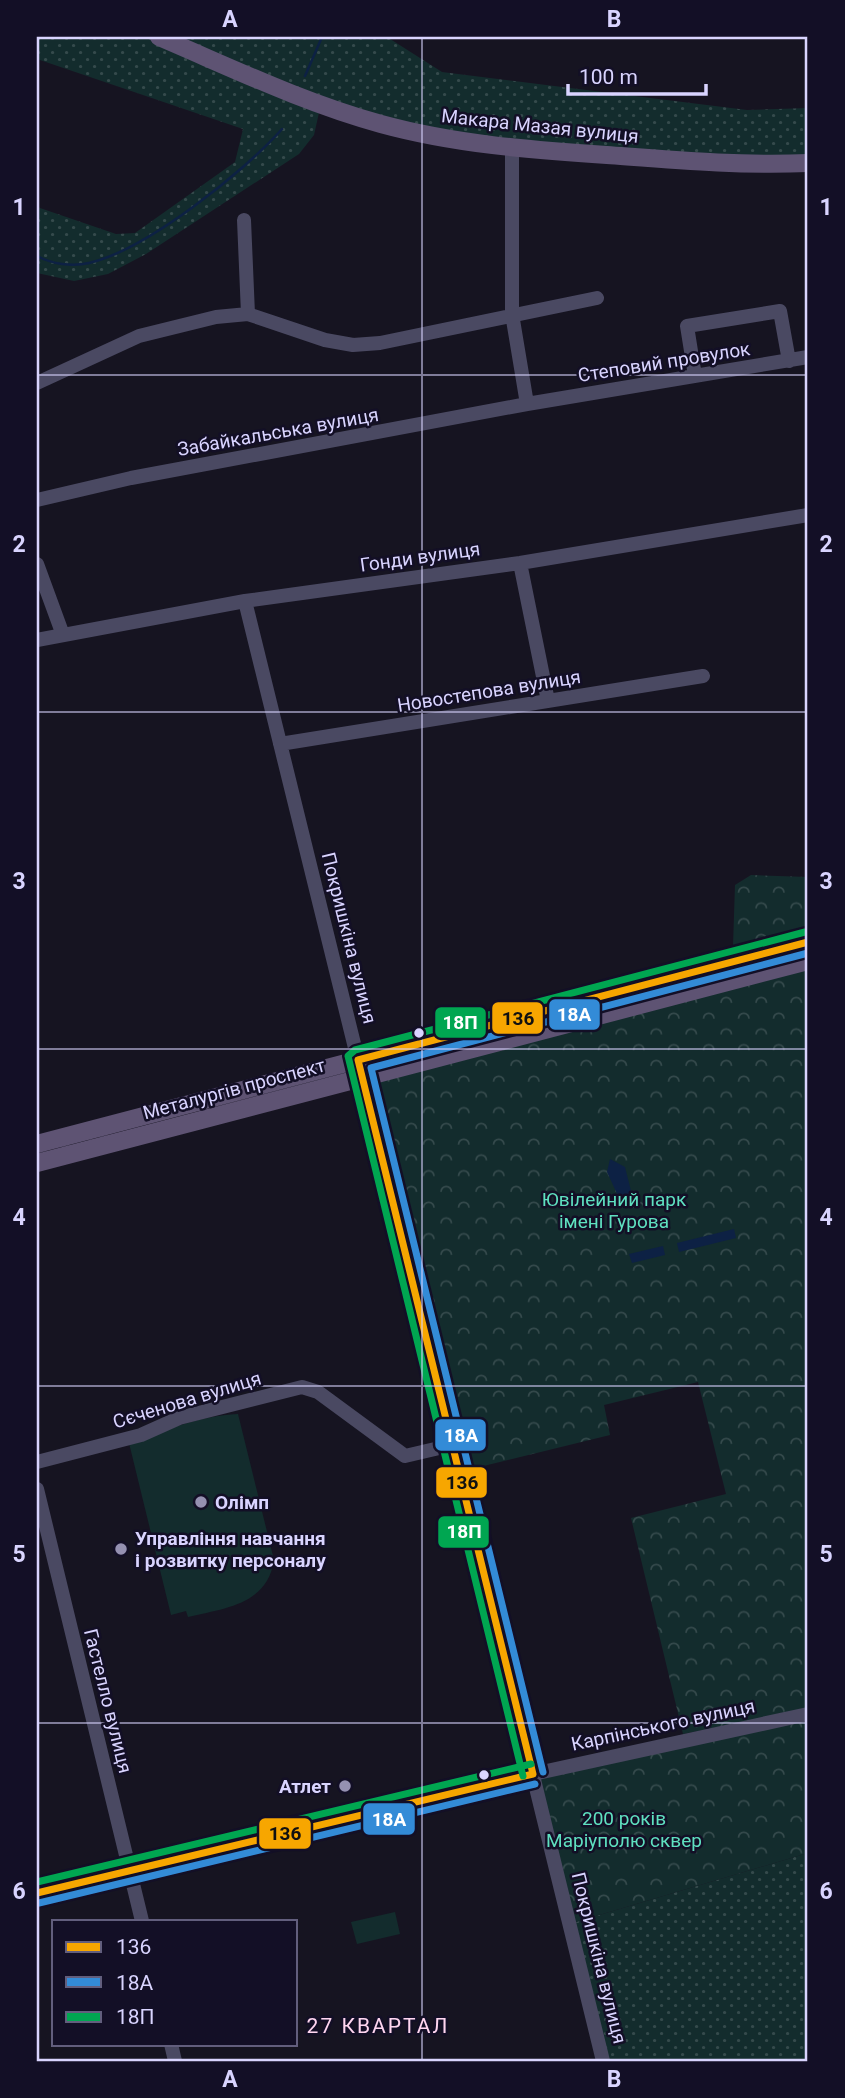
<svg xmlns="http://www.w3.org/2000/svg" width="845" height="2098" font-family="Roboto,sans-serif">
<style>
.grass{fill:url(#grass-dots)}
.park{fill:url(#park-crowns)}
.pitch{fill:#132c2d}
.water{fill:#0d2144}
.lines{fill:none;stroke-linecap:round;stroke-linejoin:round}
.stream{stroke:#0d2144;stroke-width:2.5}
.minor{stroke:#4a4962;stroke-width:14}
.major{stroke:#5e5373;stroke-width:18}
.bus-1-casing{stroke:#130f26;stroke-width:12}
.bus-2-casing{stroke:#130f26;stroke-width:12}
.bus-3-casing{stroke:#130f26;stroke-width:12}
.bus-1{stroke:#f7a600;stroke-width:7}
.bus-2{stroke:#338bd7;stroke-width:7}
.bus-3{stroke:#00a651;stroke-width:7}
.grid{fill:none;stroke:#d9d4ff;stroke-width:2;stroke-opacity:0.55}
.bus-dot{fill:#d9d4ff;stroke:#130f26;stroke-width:2.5}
.poi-dot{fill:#9591b1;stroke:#130f26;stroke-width:2.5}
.labels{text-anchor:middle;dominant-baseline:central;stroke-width:5;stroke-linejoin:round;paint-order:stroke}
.street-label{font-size:19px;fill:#d9d4ff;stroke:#130f26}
.park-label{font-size:19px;fill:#5fe0c0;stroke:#130f26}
.poi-label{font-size:19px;font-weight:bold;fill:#d9d4ff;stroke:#130f26;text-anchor:start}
.neighbourhood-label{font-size:21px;letter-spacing:2px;fill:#ffd6f0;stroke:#130f26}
.line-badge{stroke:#130f26;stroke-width:2.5}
.badge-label{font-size:19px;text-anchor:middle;font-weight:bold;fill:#fff}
.pale-badge-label{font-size:19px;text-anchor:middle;font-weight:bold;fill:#111}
.neatline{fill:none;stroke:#d9d4ff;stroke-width:2.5}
.grid-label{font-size:23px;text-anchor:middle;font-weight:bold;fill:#d9d4ff}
</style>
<defs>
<pattern id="grass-dots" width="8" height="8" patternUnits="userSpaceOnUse" patternTransform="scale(1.75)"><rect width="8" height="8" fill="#132c2d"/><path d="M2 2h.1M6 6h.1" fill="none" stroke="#354a4c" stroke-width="1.8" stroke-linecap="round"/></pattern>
<pattern id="park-crowns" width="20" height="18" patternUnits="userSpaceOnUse" patternTransform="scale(1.75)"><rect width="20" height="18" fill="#132c2d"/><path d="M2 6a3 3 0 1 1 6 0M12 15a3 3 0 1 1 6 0" fill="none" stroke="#354a4c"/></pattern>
</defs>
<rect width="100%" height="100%" fill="#161421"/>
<path class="grass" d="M37,37H153L320,108L314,135L299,154L146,254L108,274L74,281L37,273V207L116,234L135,233L235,162L243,129L37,59Z
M168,37H387L442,72L747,110L808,108V159L534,146L383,121Z
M808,1853V2061H603L569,1924Z"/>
<path class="park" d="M751,875L808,877V927L733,947L735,885Z
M808,967V1709L683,1734L631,1518L726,1494L698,1382L604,1405L610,1435L463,1471L367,1081Z
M808,1714V1853L569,1924L533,1774Z"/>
<path class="pitch" d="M238,1414L274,1560C267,1605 225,1608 188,1617L186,1611L171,1615L129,1443C165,1430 199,1416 238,1414Z
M395,1912L400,1934L357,1944L351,1922Z"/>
<path class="water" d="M610,1159L625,1167L632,1195L619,1198L607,1172Z
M734,1229L736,1238L679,1252L677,1243Z
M663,1246L665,1255L632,1263L629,1254Z"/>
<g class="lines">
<path class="stream" d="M305,76L322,37
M37,256C52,264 72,267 89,263C146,250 244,172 282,129"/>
<path class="minor" d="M512,147V314L527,404
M244,220L248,314
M695,376L687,326L780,311L789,361
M37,383L139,336L216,317L248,314L325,340L353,345L380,343L597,298
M37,500L131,478L527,404L808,357
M520,563L548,701
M37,564L63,635
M245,601L358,1060
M37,640L245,601L520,563L808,515
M280,744L703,676
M362,1078L603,2061
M37,1462L141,1435L179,1418L302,1387L318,1392L405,1456L452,1445
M37,1489L142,1921
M37,1893L533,1774L808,1714
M171,2044L175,2061"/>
<path class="major" d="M159,37C232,68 304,103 381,124C454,144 531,150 607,155C674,160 741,166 808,163
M37,1144L808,942
M37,1163L808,961"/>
<g class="bus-1-casing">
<path id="bus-1" d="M533,1774L358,1060L808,942
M37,1893L533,1774"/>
</g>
<g class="bus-2-casing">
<path id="bus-2" d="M543,1772L371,1068L808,953
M39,1903L535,1784"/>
</g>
<g class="bus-3-casing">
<path id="bus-3" d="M523,1776L348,1056L355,1050L805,932
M37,1882L531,1764"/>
</g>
<use href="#bus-1" class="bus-1"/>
<use href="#bus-2" class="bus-2"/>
<use href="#bus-3" class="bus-3"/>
</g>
<path class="grid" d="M422,37V2061M37,375H808M37,712H808M37,1049H808M37,1386H808M37,1723H808"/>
<g class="bus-dot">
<circle cx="419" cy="1033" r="6"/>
<circle cx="484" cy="1775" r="6"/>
</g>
<g class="poi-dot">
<circle cx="201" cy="1502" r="7"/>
<circle cx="121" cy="1549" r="7"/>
<circle cx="345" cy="1786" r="7"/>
</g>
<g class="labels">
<g class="street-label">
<text transform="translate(540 126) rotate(6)">Макара Мазая вулиця</text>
<text transform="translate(664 362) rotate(-9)">Степовий провулок</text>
<text transform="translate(278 432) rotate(-10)">Забайкальська вулиця</text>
<text transform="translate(420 557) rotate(-8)">Гонди вулиця</text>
<text transform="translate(489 691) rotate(-9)">Новостепова вулиця</text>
<text transform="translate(349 938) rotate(76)">Покришкіна вулиця</text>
<text transform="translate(234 1089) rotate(-15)">Металургів проспект</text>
<text transform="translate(187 1400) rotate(-17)">Сєченова вулиця</text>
<text transform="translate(108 1701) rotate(76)">Гастелло вулиця</text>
<text transform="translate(663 1725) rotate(-12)">Карпінського вулиця</text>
<text transform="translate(599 1958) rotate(76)">Покришкіна вулиця</text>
</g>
<g class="park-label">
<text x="614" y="1199">Ювілейний парк<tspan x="614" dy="22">імені Гурова</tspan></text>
<text x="624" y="1818">200 років<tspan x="624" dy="22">Маріуполю сквер</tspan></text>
</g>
<g class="poi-label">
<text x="215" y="1502">Олімп</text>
<text x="135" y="1538">Управління навчання<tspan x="135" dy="22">і розвитку персоналу</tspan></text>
<text x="331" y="1786" text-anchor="end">Атлет</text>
</g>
<g class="neighbourhood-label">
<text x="378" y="2026">27 КВАРТАЛ</text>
</g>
</g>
<g class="line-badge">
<rect x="548" y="998" width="53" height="33" rx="7" fill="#338bd7"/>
<rect x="491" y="1001" width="53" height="34" rx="7" fill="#f7a600"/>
<rect x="434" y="1006" width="53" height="33" rx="7" fill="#00a651"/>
<rect x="434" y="1418" width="53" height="34" rx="7" fill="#338bd7"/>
<rect x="435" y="1466" width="53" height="33" rx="7" fill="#f7a600"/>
<rect x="437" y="1515" width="53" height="34" rx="7" fill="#00a651"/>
<rect x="362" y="1802" width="54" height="34" rx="7" fill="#338bd7"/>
<rect x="258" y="1817" width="54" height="33" rx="7" fill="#f7a600"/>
</g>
<g class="badge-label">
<text x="574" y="1021">18А</text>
<text x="460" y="1029">18П</text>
<text x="461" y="1442">18А</text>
<text x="464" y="1538">18П</text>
<text x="389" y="1826">18А</text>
</g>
<g class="pale-badge-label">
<text x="518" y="1025">136</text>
<text x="462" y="1489">136</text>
<text x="285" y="1840">136</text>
</g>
<rect width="845" height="2098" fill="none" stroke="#130f26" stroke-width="77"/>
<rect x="52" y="1920" width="245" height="126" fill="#130f26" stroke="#625e7d" stroke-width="2"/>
<rect x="66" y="1942" width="35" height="10" fill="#f7a600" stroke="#625e7d" stroke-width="2"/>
<text x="116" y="1954" font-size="21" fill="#d9d4ff">136</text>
<rect x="66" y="1977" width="35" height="10" fill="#338bd7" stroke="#625e7d" stroke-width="2"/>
<text x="116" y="1990" font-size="21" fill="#d9d4ff">18А</text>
<rect x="66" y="2012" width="35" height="10" fill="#00a651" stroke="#625e7d" stroke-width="2"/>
<text x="116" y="2024" font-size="21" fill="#d9d4ff">18П</text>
<path d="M568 84v10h138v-10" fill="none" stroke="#d9d4ff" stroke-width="3.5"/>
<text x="579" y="84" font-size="21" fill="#d9d4ff" stroke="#130f26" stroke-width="5" paint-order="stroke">100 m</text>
<rect x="38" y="38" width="768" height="2022" class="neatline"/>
<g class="grid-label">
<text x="230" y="27">A</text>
<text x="614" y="27">B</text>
<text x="19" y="215">1</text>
<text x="826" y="215">1</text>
<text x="19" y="552">2</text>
<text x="826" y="552">2</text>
<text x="19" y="889">3</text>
<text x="826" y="889">3</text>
<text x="19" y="1225">4</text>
<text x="826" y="1225">4</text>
<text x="19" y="1562">5</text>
<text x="826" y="1562">5</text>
<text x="19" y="1899">6</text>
<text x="826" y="1899">6</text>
<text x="230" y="2087">A</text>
<text x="614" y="2087">B</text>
</g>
</svg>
